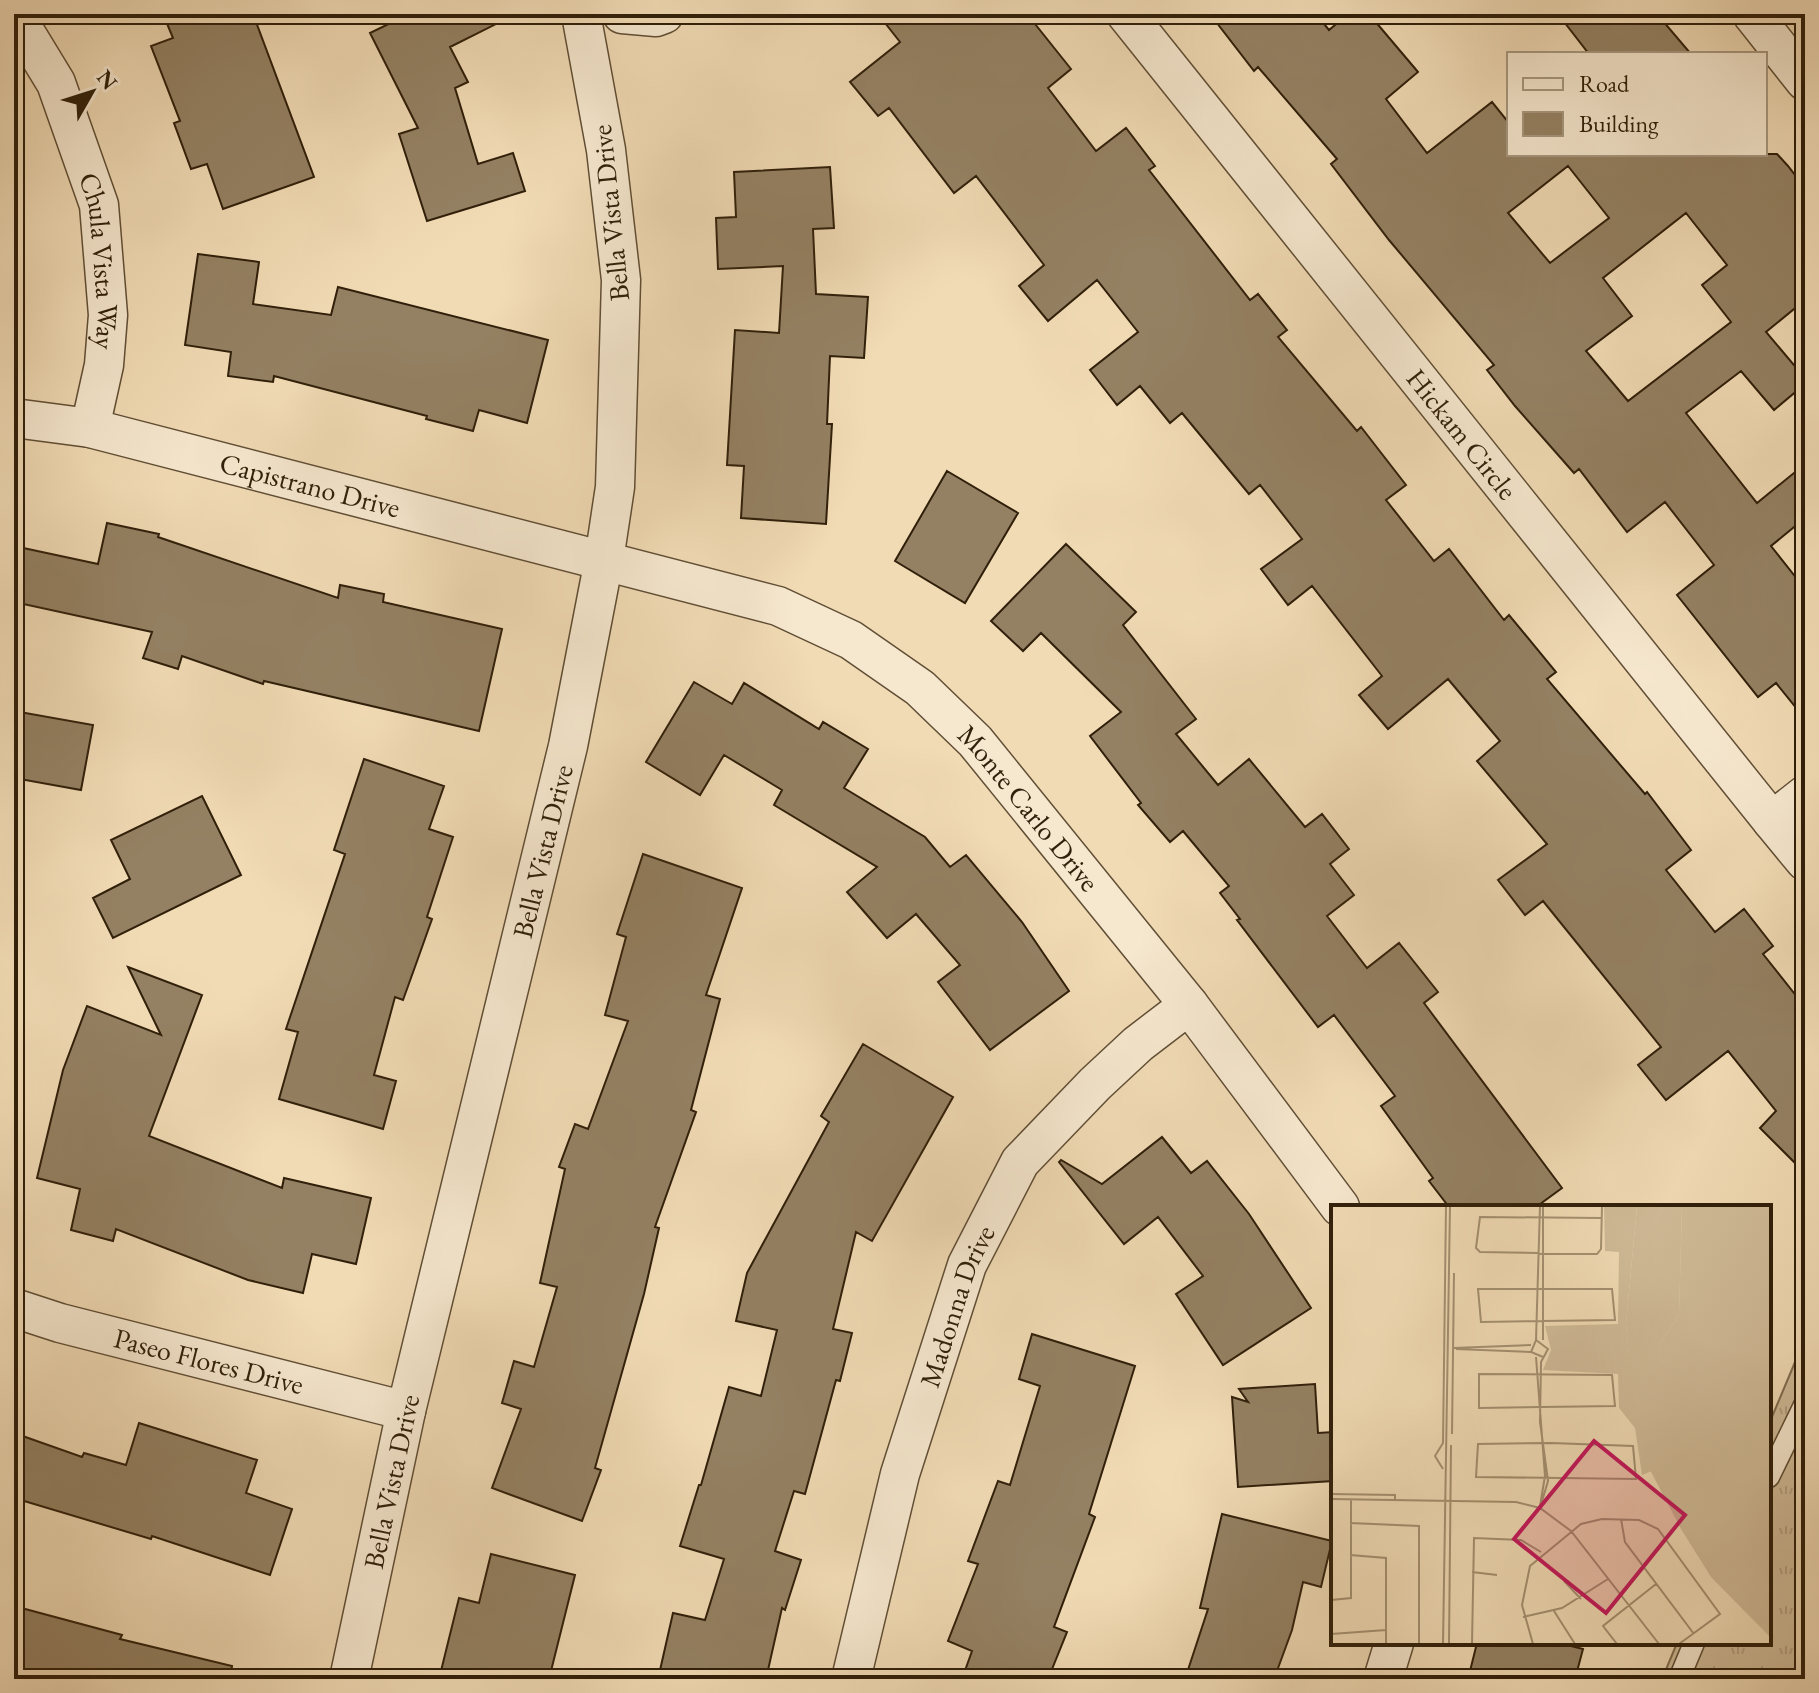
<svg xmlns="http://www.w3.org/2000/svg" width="1819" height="1693" font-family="'EB Garamond',serif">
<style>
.grass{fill:url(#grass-tufts);stroke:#806d51;stroke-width:2}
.building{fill:#948163;stroke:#301f0a;stroke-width:2;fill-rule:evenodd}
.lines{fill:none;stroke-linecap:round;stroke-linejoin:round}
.lane-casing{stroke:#604e35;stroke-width:23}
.street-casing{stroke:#604e35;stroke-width:41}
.lane{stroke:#f6e8cf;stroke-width:20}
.street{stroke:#f6e8cf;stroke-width:38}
.labels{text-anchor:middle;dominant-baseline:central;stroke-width:7;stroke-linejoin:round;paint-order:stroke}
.street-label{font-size:28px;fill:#301f0a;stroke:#f6e8cf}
.inset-road{fill:none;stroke:#a49071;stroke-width:2}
.view{fill:#c2185b;fill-opacity:0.15;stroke:#c2185b;stroke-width:4}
.inset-edge{fill:none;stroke:#301f0a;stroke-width:4}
</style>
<defs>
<pattern id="grass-tufts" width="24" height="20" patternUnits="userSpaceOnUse" patternTransform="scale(2)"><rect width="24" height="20" fill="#d0bb98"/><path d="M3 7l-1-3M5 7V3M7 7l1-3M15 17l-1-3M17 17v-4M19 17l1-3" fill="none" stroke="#b3a082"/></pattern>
</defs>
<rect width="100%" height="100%" fill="#f1dbb5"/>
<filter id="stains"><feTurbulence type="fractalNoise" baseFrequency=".0025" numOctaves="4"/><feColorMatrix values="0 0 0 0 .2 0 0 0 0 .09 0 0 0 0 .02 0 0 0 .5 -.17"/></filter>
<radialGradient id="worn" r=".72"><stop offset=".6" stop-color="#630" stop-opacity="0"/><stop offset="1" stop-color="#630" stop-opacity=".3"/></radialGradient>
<path class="grass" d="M1803,1343L1805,1679H1662L1677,1643H1769V1424Z"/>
<path class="building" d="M163,14H253L314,177L223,209L207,164L191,169L174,123L180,121L151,46L173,38Z
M409,14H516L450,47L468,82L455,88L478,164L513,153L525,191L427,221L399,134L418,128L370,33Z
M878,14H1027L1071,69L1048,88L1096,151L1126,128L1155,166L1149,170L1250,300L1258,294L1287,330L1278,337L1357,431L1361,427L1406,485L1386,500L1434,561L1449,549L1504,620L1509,615L1556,672L1547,679L1645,794L1647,792L1691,850L1666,870L1715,932L1744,909L1773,946L1763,954L1805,1007V1173L1760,1128L1776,1111L1728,1051L1666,1100L1638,1065L1661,1047L1543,901L1525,915L1498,880L1547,844L1477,761L1500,741L1448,679L1388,729L1359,695L1382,676L1312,586L1288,605L1261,569L1302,539L1260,485L1249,494L1182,413L1170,423L1140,386L1117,405L1090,370L1138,332L1097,280L1048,321L1019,286L1044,265L976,176L954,193L889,108L878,116L850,82L900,42Z
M1210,14H1316L1329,30L1348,14H1369L1418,72L1386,99L1427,153L1492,102L1509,123V154H1777L1788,166L1805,188V300L1766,332L1805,378V384L1774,410L1741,371L1686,413L1757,503L1805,464V518L1771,546L1805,589V719L1776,683L1758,697L1677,595L1714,565L1665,502L1627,532L1579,469L1574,473L1515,406L1487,370L1494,365L1389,240L1331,164L1337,159L1258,67L1254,71ZM1568,166L1609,218L1550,263L1508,213ZM1686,213L1727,265L1702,285L1731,322L1628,401L1586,351L1632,316L1603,278Z
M1558,14H1657L1691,54H1589Z
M830,167L834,228L813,229L816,294L868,297L864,358L830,356L827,424H832L826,524L741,518L744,466L727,465L735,330L779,333L783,266L718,269L716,218L736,217L734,172Z
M198,254L259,262L253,304L331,315L338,287L548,340L527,423L479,410L473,431L426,419L427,416L274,376L273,382L228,376L231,352L185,345Z
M947,471L1018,513L965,603L895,561Z
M107,523L159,534L158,537L338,598L340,585L384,594L383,602L502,629L479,731L264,681L263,684L182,656L178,669L143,658L152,632L14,602V546L98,564Z
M1066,544L1136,612L1123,625L1196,719L1176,734L1218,785L1249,759L1305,827L1322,814L1349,849L1330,864L1354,895L1327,916L1367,968L1399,943L1438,992L1424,1003L1562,1188L1536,1207H1449L1429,1181L1433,1178L1381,1106L1395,1096L1334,1015L1318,1027L1237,920L1240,919L1220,893L1229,886L1183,831L1170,842L1138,805L1141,803L1090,736L1121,712L1041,633L1023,651L991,621Z
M694,682L732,704L744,683L819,729L823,722L868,749L844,788L925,837L950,867L966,855L1022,922L1069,991L990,1050L938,982L960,965L916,914L887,938L847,892L877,867L774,805L782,790L724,755L700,795L646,762Z
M14,711L93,725L81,790L14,778Z
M364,759L444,786L429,829L453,837L427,917L432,919L416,964L403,1000L395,997L374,1075L396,1081L383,1129L279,1099L298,1032L286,1029L345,854L334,850Z
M202,796L241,875L113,938L93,898L130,879L111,840Z
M643,854L742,888L706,995L720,999L691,1110L696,1112L655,1227L659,1228L644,1294L595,1468L601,1470L582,1521L492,1488L521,1409L502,1403L514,1361L534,1367L557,1287L540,1283L565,1169L559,1167L575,1124L588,1129L628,1021L605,1015L626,937L617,934Z
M128,967L202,995L149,1136L282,1188L284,1178L371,1198L356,1264L312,1254L303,1293L248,1280L116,1229L113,1241L71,1230L80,1189L37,1178L63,1070L87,1006L161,1035Z
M863,1044L953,1097L872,1241L856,1232L833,1329L852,1333L840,1381L836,1380L805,1494L794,1491L775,1551L801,1560L785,1610L782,1608L766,1679H658L673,1613L705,1620L724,1559L680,1546L699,1485H701L729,1387L761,1396L777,1330L736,1321L747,1273L829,1122L821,1116Z
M1162,1137L1191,1173L1207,1161L1249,1214L1311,1308L1223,1365L1176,1294L1203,1276L1158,1217L1124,1244L1059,1162L1061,1160L1102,1184Z
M1032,1334L1135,1366L1089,1514L1095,1517L1054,1627L1067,1632L1048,1679H962L972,1651L948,1641L978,1564L968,1561L998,1481L1010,1485L1040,1386L1019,1379Z
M1315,1384L1318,1433L1333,1432V1481L1238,1487L1232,1397L1248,1402L1239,1389Z
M139,1423L257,1460L246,1493L292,1509L270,1575L152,1536L151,1539L14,1498V1433L82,1457L84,1453L126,1465Z
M1222,1514L1332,1541L1321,1587L1303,1582L1292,1630L1274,1679H1185L1208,1609L1200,1608Z
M491,1554L575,1575L549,1679H439L459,1598L479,1603Z
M14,1606L122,1635L120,1639L232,1666L230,1679H42L14,1673Z
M1477,1643H1559L1583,1649L1575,1679H1468Z"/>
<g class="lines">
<g class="lane-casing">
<path id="lane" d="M1769,1477L1805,1403
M1679,1679L1694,1643"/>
</g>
<g class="street-casing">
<g id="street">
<path id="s1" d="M14,14L56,83L99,205L108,315L104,365L90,428"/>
<path d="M622,14L656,17L664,14"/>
<path id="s2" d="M1126,14L1772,821L1805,795"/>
<path d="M1752,14L1805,81"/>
<path id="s3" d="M14,418L90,428L778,606L851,640L920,688L975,741L1189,1005L1340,1207"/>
<path d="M1772,821L1805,861"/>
<path id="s4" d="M14,1308L60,1323L406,1411"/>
<path id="s5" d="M349,1679L406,1411L568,746L604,560L615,487L621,280L606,150L581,14"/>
<path id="s6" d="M851,1679L900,1474L967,1265L1020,1162L1095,1084L1138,1044L1189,1005"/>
<path d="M1383,1679L1394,1643"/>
</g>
</g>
<use href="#lane" class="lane"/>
<use href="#street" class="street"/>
</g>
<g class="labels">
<g class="street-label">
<text transform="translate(610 213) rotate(-96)">Bella Vista Drive</text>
<text stroke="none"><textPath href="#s1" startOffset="266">Chula Vista Way</textPath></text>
<text stroke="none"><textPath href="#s2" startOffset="538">Hickam Circle</textPath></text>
<text stroke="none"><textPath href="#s3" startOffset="304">Capistrano Drive</textPath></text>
<text stroke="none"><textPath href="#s3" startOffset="1114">Monte Carlo Drive</textPath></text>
<text stroke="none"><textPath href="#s5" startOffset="850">Bella Vista Drive</textPath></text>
<text stroke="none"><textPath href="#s6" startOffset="388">Madonna Drive</textPath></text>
<text stroke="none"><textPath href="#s4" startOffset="202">Paseo Flores Drive</textPath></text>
<text stroke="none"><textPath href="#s5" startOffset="202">Bella Vista Drive</textPath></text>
</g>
</g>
<g transform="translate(1331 1205)">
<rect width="440" height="440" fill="#f1dbb5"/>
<path d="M351,1H440V433L380,372L350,324L319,265L306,210L301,188L307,196L329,139L348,110Z" fill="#d0bb98"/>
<path d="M306,1H351L348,110L329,139L315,201L311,202L301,188L295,119Z" fill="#d0bb98"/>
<path d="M273,1H306L295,119L301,182L323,265L311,270L304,223L288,203L287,169L212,165L220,145L214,121L287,119L288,47L274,46Z" fill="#d0bb98"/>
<path class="inset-road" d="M271,13L149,12L145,43L149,47L266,49L270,44L271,1M147,84H281L284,115L150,117ZM205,135L209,1M212,135V1M122,143L200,140M125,144L200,147M205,152L214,271L209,301M148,169L281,170L284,201L148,203ZM121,229L123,68M220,238L302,241L305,274L145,272L147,239ZM112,264L104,251L112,238L115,1M0,289L64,290V296M0,294L185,297L209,303L240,326L328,439M209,303L217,276L209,217L210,157L217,144L205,135L200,147L212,152M290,314L294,337L363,429M19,318L88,321V439M19,350L55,353V439M141,367L166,370M233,376L250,394M0,395L20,393V295M223,406L244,439M192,412L231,403L277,374M0,429L55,425M112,439L119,1M118,439L120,240M141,439L143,333L190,335L210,347M202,439L191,400L199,361L250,319L271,314L308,315L327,324L389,409L348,439M286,439L272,421L325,379"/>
<path class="view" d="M263,236L354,310L275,408L183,334Z"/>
<rect width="440" height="440" class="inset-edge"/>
</g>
<rect width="1819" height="1693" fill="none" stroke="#f1dbb5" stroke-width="48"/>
<rect x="16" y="16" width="1787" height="1661" fill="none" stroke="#301f0a" stroke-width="4"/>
<rect x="24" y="24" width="1771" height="1645" fill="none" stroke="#301f0a" stroke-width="2"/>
<rect x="1507" y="52" width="260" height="104" fill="#f6e8cf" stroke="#a79880" stroke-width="2"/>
<rect x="1523" y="78" width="40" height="12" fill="#f6e8cf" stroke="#a79880" stroke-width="2"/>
<text x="1579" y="92" font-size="24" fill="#301f0a">Road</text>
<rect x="1523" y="112" width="40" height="24" fill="#948163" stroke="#a79880" stroke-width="2"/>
<text x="1579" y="132" font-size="24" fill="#301f0a">Building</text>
<g transform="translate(92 92) rotate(51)" stroke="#f6e8cf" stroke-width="6" paint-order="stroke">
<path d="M0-6L14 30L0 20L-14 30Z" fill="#301f0a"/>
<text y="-12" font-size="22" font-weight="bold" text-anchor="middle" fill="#301f0a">N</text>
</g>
<rect width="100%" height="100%" filter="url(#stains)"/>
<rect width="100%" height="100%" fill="url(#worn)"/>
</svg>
